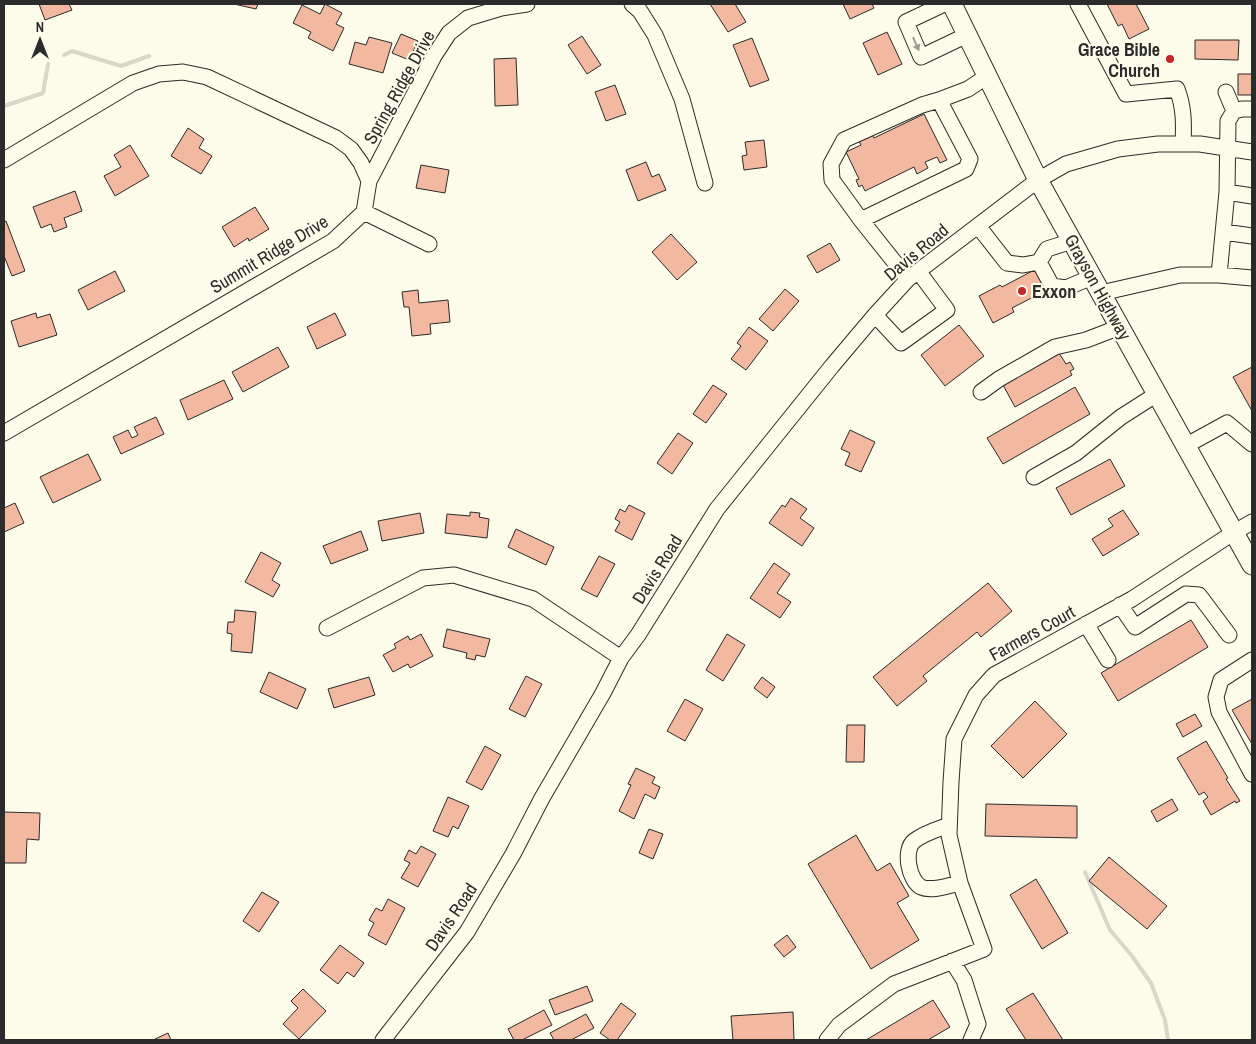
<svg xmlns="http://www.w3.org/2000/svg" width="1256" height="1044" font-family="'Archivo Narrow',sans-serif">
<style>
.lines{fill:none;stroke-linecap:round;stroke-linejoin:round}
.stream{stroke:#d8d7c9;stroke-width:4}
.building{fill:#f2b8a0;stroke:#2b2b2b}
.minor-casing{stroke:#2b2b2b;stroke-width:17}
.major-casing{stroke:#2b2b2b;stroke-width:21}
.minor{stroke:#fdfbea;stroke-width:15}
.major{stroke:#fdfbea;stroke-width:19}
.oneway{fill:#9e9d94}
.poi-dot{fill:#c62828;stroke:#fdfbea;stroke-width:2}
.labels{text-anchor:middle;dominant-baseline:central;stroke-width:4;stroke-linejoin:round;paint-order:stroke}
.poi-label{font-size:18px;font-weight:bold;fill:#2b2b2b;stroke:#fdfbea;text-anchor:end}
.street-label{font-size:18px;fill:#2b2b2b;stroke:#fdfbea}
</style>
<rect width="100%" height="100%" fill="#fdfbea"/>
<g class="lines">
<path class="stream" d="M64,55L72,51L121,66L149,56
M4,106L43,93L48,64
M1085,872L1110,930L1132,956L1151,983L1165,1020L1168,1040"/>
</g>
<path class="building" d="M39,4H69L72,10L45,20Z
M234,4H258L256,9Z
M325,4L342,13L336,24L344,28L333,51L308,38L311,32L293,23L302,5L320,14Z
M710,4H735L746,22L728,32Z
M843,4H872L874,8L850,19Z
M1107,4H1136L1149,29L1129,39L1122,24L1118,26Z
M887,32L902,64L878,75L863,43Z
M401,34L418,41L409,60L392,53Z
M582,36L601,65L587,74L568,45Z
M369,37L392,43L383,73L349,64L355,42L366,45Z
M752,38L769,80L750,87L733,45Z
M1195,40H1239L1238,60L1195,59Z
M516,58L518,105L495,106L494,59Z
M1238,74H1252V95H1238Z
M615,85L626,114L606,121L595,92Z
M924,114L947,160L940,163L937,157L925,162L928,168L917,174L914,167L865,191L862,185L859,187L856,180L859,179L846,152L861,145L857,137L870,131L874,138Z
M188,128L204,139L199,148L212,156L201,174L171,156Z
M764,140L767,167L744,170L742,156L747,155L745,142Z
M130,145L149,176L115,196L104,176L121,167L114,155Z
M646,162L652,177L659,174L666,190L638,201L626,170Z
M421,165L449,170L445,193L416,188Z
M75,191L82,211L64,218L67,227L54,232L51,224L41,228L33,207Z
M255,207L269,229L249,241L248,238L234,247L222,227Z
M6,221L25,271L12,276L4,256V222Z
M671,234L697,262L677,280L652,252Z
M830,243L840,260L817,273L807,256Z
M1038,268L1049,289L1012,308L1014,312L993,323L979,296L1000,285L1002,287Z
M115,271L125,291L88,310L78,290Z
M785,289L799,301L773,331L759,319Z
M418,290L419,303L448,300L450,322L430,324L431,334L412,336L409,307H404L402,292Z
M36,313L37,318L50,314L57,335L19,347L11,321Z
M335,313L346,335L317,349L307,327Z
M959,325L984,356L945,386L921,355Z
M749,327L768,341L746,370L731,359L741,346L737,343Z
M278,347L289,367L243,392L232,372Z
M1059,353L1066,364L1070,362L1074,369L1070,371L1072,375L1015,407L1003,385Z
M1252,367V411L1233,377Z
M224,380L233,399L188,420L180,400Z
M713,385L727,394L706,423L693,414Z
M1075,387L1090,414L1003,464L987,438Z
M156,417L164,434L121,454L113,437L128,430L132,438L138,435L134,427Z
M850,430L875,442L861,472L845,465L850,453L841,449Z
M678,433L693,443L672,474L657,463Z
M88,454L101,480L53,503L40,477Z
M1110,459L1125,486L1071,515L1056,488Z
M791,498L807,509L800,518L814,528L802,546L769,523L782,505L785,507Z
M15,503L24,523L4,532V508Z
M629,505L645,513L632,540L615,531L620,522L615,519L620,509L625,512Z
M1123,510L1139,534L1103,556L1092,539L1113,526L1108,519Z
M470,512L480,513L479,517L489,519L487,538L445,533L447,514L470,516Z
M420,513L424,533L382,541L378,521Z
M516,529L554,547L546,565L508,547Z
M361,531L368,550L331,564L323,546Z
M261,552L281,563L272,580L280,585L273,597L245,582Z
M599,556L615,564L597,597L581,589Z
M774,563L790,574L777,593L791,602L780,618L750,598Z
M988,583L1012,611L981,637L977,632L923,676L927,681L897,706L873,677Z
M235,610L256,612L252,653L231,651L232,634L227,633L228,622H234Z
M1191,620L1208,647L1118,701L1101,673Z
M447,629L490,639L485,657L476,655L475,660L466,658L467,653L443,647Z
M421,634L433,656L410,668L408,664L393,672L383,655L396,648L394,644L408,636L410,640Z
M727,634L745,645L723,681L706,670Z
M269,672L306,689L297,709L260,692Z
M526,676L542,684L525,717L509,709Z
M369,677L375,695L334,708L328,689Z
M762,677L775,687L767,698L754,688Z
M685,699L703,709L685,741L667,731Z
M1252,699V744L1232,710Z
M1035,701L1067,734L1023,778L991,746Z
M1195,714L1202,726L1183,737L1176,724Z
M847,725H865L864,762H846Z
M1206,741L1228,778L1226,779L1240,801L1236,803L1235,801L1211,815L1203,801L1208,797L1204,792L1199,795L1177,758Z
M485,746L501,755L482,790L466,782Z
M636,768L655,777L652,783L660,787L655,799L645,794L634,819L619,811L631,785L628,784Z
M448,797L469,806L458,829L453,826L448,837L433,831Z
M1172,799L1178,810L1157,822L1151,811Z
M986,804L1077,806V838L985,836Z
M4,812L40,813L39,840L27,839L26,863H4Z
M649,829L663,834L653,859L639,853Z
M856,835L877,871L890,863L909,896L897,903L919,940L871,969L808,864Z
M421,846L436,854L418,887L401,878L410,863L404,860L409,850L416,854Z
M1109,857L1167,906L1147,929L1089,881Z
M1036,879L1068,933L1042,949L1010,895Z
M262,892L279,902L259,932L243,921Z
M388,899L405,908L386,945L368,935L374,923L369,920L376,908L382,911Z
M787,935L796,947L784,957L774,945Z
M340,945L364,963L354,977L347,972L338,984L320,970Z
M587,986L593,1001L555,1015L549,1000Z
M303,989L326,1011L299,1039L283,1024L298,1008L291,1001Z
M1033,993L1063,1040H1026L1006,1009Z
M933,1000L950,1027L928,1040H866Z
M621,1003L636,1014L617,1040H610L600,1033Z
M544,1010L552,1025L522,1040H514L508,1029Z
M793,1012L794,1040H733L731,1016Z
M586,1014L594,1028L571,1040H554L550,1033Z
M168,1033L171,1040H153Z"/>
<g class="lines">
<g class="minor-casing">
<path id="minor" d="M632,4L640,11L655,35L682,99L705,183
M944,4L906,22L921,57L967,35
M1078,4L1126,94L1177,89C1184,107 1184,124 1183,144
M1226,92L1234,111
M1252,109H1242L1234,111L1228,121L1227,192L1252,196
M4,160L133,83L159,74L183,72L207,77L336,138L351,149L361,163L369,181L364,212L333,241L4,433
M369,181L434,56L449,33L468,18L501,8L527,4
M364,212L429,244
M861,220L832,180L831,164L844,140L922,105L939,100
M978,226L1007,263L1023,265L1039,262L1052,286L1066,288L1092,277
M1224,232L1252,236
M1039,262L1047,249L1072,241
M1219,275L1252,278
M908,279L861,220L966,169L970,159L939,100L968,89L986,77
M1101,293L1180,275H1219L1227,192
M875,315L901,343L947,310L918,271
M981,392L999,379L1055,347L1086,340L1120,327
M1185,446L1227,423L1252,444
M1034,477L1076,453L1121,417L1157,394
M1120,605L1135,627L1186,594L1199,595L1229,635
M1086,624L1108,660
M327,628L423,578L454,575L533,599L621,658
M1252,660L1221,680L1216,697L1219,712L1252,774
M949,825C938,829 924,833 914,841C903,850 909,881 921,887C932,892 949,885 960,883
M952,961L964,980L978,1024L971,1040
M383,1040L467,932L513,854L542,798L603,693L621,658L638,635L717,509L832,366L875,315L908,279L1038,180L1066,164L1118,149L1158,144H1200L1252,152
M827,1040L839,1025L894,984L984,949L960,883L949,835L951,782L954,739L976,695L994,675L1132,599L1233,533L1252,522"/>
</g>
<g class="major-casing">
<path id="major" d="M952,4L1038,180L1252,565"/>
</g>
<use href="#minor" class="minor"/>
<use href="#major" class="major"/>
</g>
<defs><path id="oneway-solid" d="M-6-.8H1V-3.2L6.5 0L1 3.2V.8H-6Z" transform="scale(1.25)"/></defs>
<use class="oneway" href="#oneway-solid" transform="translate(916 44) rotate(66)"/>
<g class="poi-dot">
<circle cx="1170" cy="59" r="5"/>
<circle cx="1022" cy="291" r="5"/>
</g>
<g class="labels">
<g class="poi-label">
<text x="1160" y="49">Grace Bible<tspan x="1160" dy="21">Church</tspan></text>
<text x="1032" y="291" text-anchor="start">Exxon</text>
</g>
<g class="street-label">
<text transform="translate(399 87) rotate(-61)">Spring Ridge Drive</text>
<text transform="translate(916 252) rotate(-40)">Davis Road</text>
<text transform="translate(269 254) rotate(-31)">Summit Ridge Drive</text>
<text transform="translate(1098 287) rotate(61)">Grayson Highway</text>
<text transform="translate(657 569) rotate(-58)">Davis Road</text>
<text transform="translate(1032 633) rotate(-29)">Farmers Court</text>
<text transform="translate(451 917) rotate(-56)">Davis Road</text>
</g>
</g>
<rect width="1256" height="1044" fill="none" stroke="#2b2b2b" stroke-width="10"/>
<g transform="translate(40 40)" stroke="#fdfbea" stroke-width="4" paint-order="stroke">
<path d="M0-4L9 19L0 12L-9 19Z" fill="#2b2b2b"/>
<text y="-8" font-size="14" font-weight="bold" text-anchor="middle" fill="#2b2b2b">N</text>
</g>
</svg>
